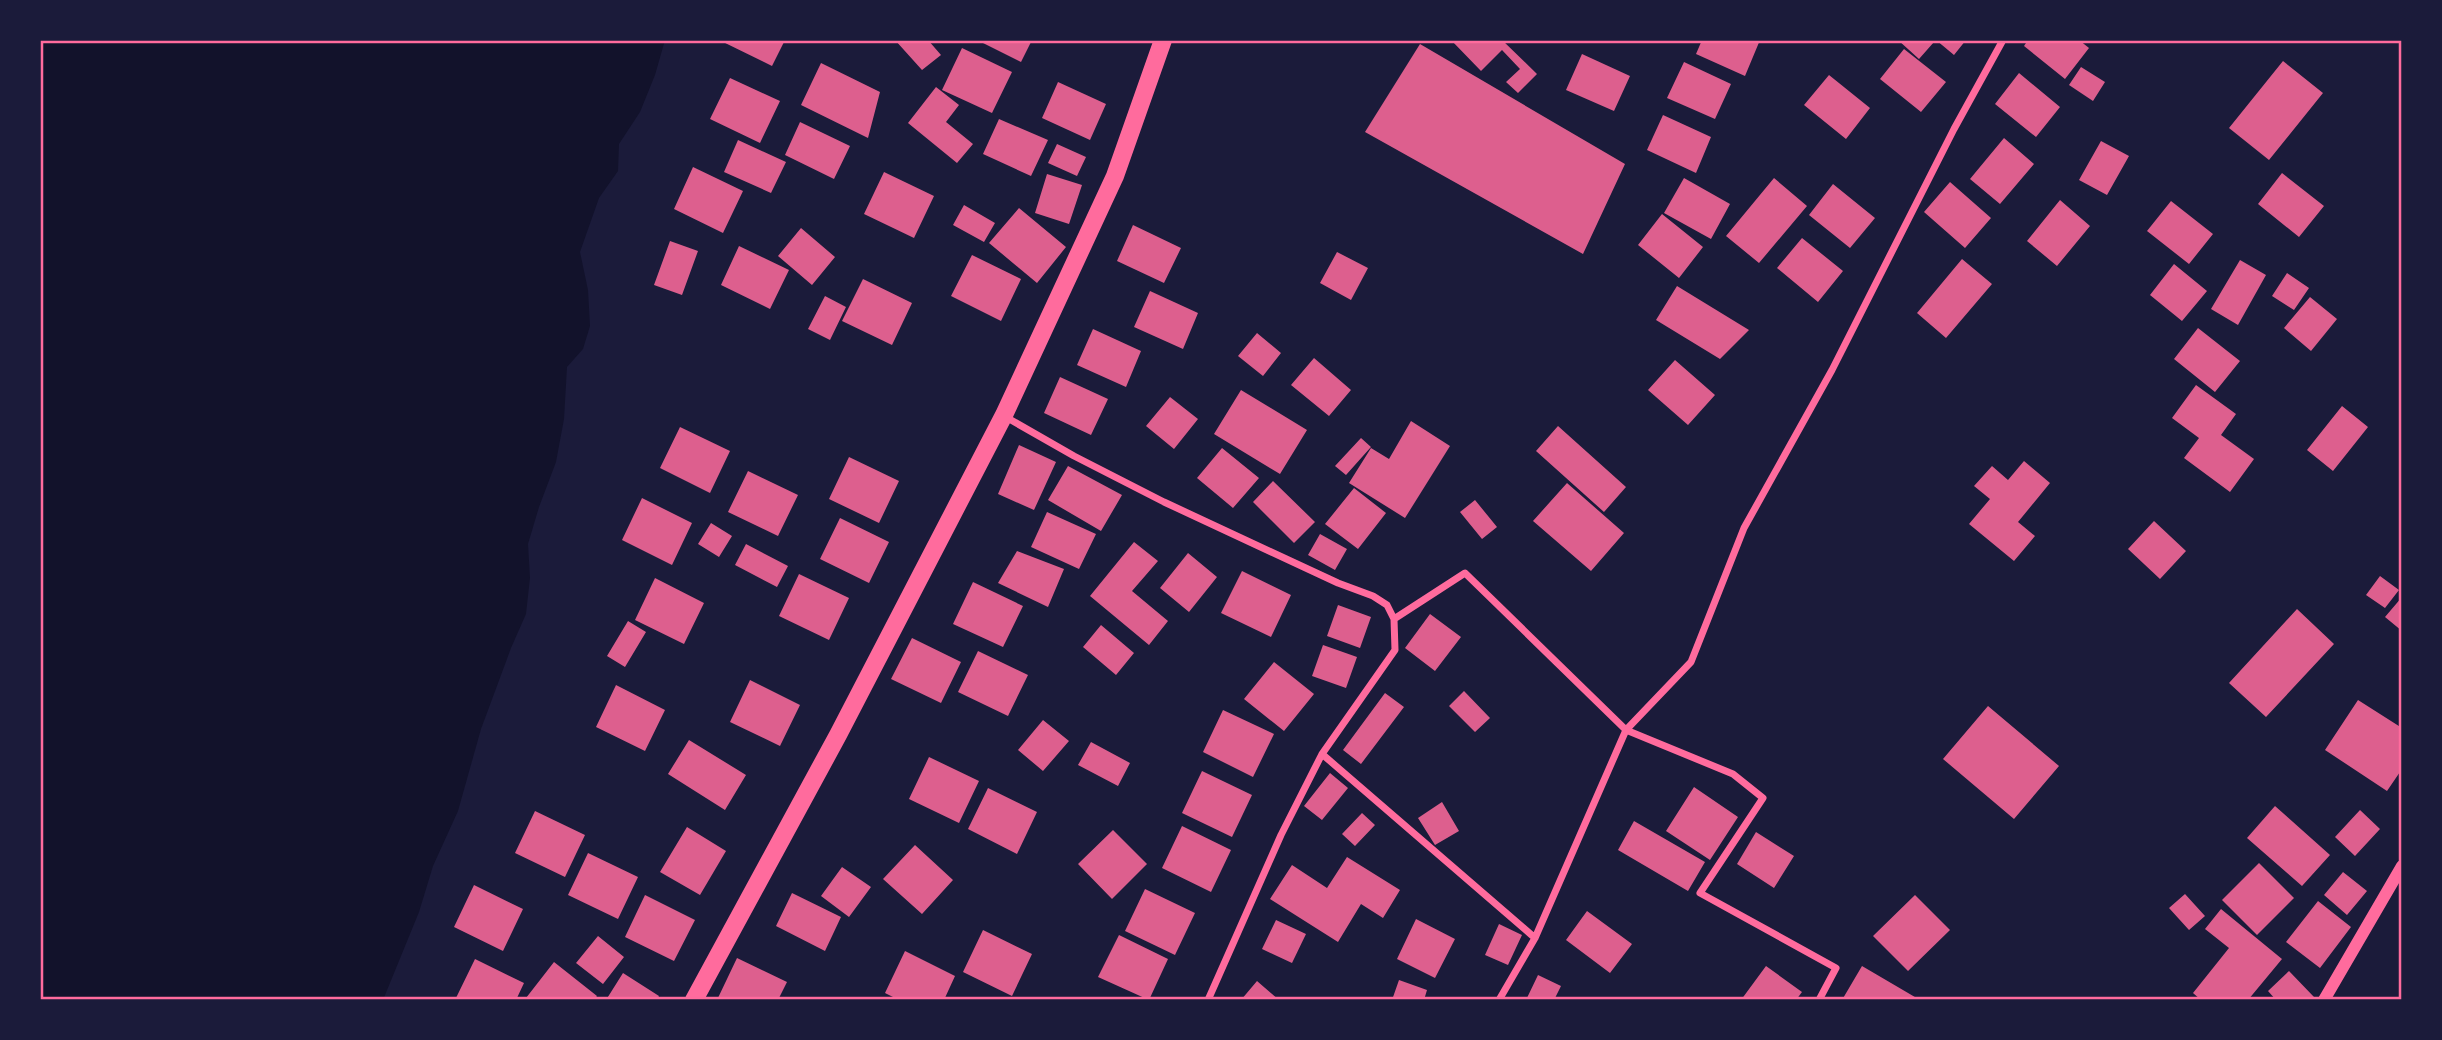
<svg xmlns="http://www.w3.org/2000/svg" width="2442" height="1040" font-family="'Noto Sans',sans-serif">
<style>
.water{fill:#12122b}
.building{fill:#dd5f8e}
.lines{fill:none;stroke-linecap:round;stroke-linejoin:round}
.minor{stroke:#ff6b9d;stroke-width:7}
.tertiary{stroke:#ff6b9d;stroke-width:12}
.primary{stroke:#ff6b9d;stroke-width:18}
.neatline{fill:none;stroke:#ff6b9d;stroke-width:2.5}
</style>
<rect width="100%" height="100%" fill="#1b1b3a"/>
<path class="water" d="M40,40H665L655,75L640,112L619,144L618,171L599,198L580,252L588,290L590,326L583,349L567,367L564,419L556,462L539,507L528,544L530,578L526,614L511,648L481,729L458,811L433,866L419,912L383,1000H40Z"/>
<path class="building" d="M719,40H785L772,66Z
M895,40H928L941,55L922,70Z
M977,40H1032L1021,62Z
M1451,40H1502L1537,74L1518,93L1506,82L1520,69L1502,50L1481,71Z
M1702,40H1760L1745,76L1696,54Z
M1898,40H1932L1934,42L1919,59Z
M1936,40H1966L1954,55Z
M2028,40H2079L2089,48L2065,79L2024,46Z
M1420,44L1625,164L1583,254L1365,132Z
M962,48L1012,72L992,113L942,90Z
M1904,49L1946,82L1921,112L1880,79Z
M1582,54L1630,76L1614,111L1566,90Z
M2283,61L2323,93L2269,160L2229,128Z
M1684,62L1731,84L1715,119L1667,98Z
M821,63L880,92L868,138L801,105Z
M2081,67L2105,82L2093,101L2069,85Z
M2019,73L2060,107L2036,137L1995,104Z
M1829,75L1870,108L1846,139L1804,105Z
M730,78L780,101L760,143L710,119Z
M1058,82L1106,104L1090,140L1042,118Z
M936,87L959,105L946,122L973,144L957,163L908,123Z
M1663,115L1711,137L1696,173L1647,150Z
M999,119L1048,140L1031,176L983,154Z
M800,122L850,146L834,179L785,155Z
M2004,138L2034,164L2000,204L1970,179Z
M738,140L786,162L771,193L724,172Z
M2101,141L2129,156L2107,195L2079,180Z
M1057,144L1086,157L1077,176L1048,163Z
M693,167L743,191L723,233L674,209Z
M884,172L934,196L914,238L864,214Z
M2282,173L2324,206L2299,237L2258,204Z
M1047,174L1082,185L1069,224L1035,213Z
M1684,178L1730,204L1711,239L1664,213Z
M1774,178L1807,206L1759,263L1726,236Z
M1950,182L1991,218L1965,248L1924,212Z
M1833,184L1875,218L1850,248L1809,215Z
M2060,200L2090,226L2057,266L2027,241Z
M2171,201L2213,234L2189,264L2147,231Z
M964,205L995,223L984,242L953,225Z
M1019,208L1066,247L1037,283L989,243Z
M1662,214L1703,247L1679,278L1638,245Z
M1133,225L1181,248L1164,283L1117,261Z
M801,228L835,257L812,285L778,256Z
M1802,238L1843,271L1818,302L1777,268Z
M670,241L698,251L682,295L654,285Z
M739,246L789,270L770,309L721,285Z
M1337,252L1368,268L1351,300L1320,283Z
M972,255L1021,279L1001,321L951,296Z
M1962,259L1992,284L1946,338L1917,313Z
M2240,260L2266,275L2238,325L2211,309Z
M2174,264L2207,291L2182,321L2150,295Z
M2287,273L2309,288L2294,310L2272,296Z
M863,279L912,303L892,345L842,321Z
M1677,286L1749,330L1720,359L1656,320Z
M1150,291L1198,313L1183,349L1134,327Z
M825,296L846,307L830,340L808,329Z
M2310,297L2337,319L2311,351L2284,328Z
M2198,328L2240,361L2215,392L2174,359Z
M1093,329L1141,351L1126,387L1077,365Z
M1257,333L1281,353L1263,376L1238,356Z
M1314,358L1351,390L1329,416L1291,385Z
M1675,360L1715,395L1688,425L1648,390Z
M1060,377L1108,399L1091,435L1044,413Z
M2196,385L2236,414L2221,435L2254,459L2230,492L2184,458L2199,438L2172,418Z
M1241,390L1307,430L1280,474L1214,434Z
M1170,397L1198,419L1174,449L1146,426Z
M2342,406L2368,427L2333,471L2307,450Z
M1411,421L1450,446L1405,518L1349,483L1371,448L1389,459Z
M1558,426L1626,487L1604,512L1536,451Z
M680,427L730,451L710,493L660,468Z
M1361,438L1371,447L1346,475L1335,466Z
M1019,445L1056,462L1034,510L998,494Z
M1222,448L1259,478L1233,508L1197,478Z
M849,457L899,481L879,523L829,499Z
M2024,461L2050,483L2018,522L2035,536L2014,561L1969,524L1990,499L1974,486L1992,466L2008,480Z
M1068,466L1122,495L1101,531L1048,500Z
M748,471L798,495L778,536L728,512Z
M1273,481L1315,522L1294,543L1253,502Z
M1567,483L1624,533L1591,571L1533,521Z
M1354,488L1386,513L1358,549L1325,524Z
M642,498L692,523L672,565L622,540Z
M1475,500L1497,527L1482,539L1460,512Z
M1047,512L1096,534L1079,569L1031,547Z
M840,518L889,542L869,583L820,559Z
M2154,521L2186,551L2160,579L2128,549Z
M711,523L732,536L719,557L698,544Z
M1320,534L1347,549L1335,570L1308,555Z
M1134,542L1158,561L1132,591L1168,621L1149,645L1090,596Z
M746,544L788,566L777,587L735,565Z
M1017,551L1064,569L1048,607L998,583Z
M1188,553L1217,577L1189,612L1160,588Z
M1242,571L1291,595L1271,637L1221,613Z
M799,574L849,598L829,640L779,616Z
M2380,576L2399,590L2385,608L2366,595Z
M655,578L704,603L684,644L635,620Z
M973,582L1023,606L1003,647L953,624Z
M2402,597V631L2385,617Z
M1338,605L1371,617L1360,648L1327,636Z
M2297,609L2334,644L2266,717L2229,683Z
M1430,614L1461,637L1435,671L1405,648Z
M628,621L646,632L625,667L607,656Z
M1101,625L1134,653L1116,675L1083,647Z
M912,638L961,662L941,703L891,679Z
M1323,645L1357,657L1346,688L1312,676Z
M978,651L1028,675L1008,716L958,692Z
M1274,662L1314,694L1284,731L1244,699Z
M750,680L800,705L780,746L730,722Z
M616,685L665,710L645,751L596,727Z
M1464,691L1490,718L1475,732L1449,706Z
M1385,693L1404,707L1361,764L1343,750Z
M2358,700L2402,728V769L2387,791L2325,750Z
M1988,706L2059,766L2014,819L1943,759Z
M1223,710L1274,734L1253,777L1203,752Z
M1043,720L1069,741L1043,771L1018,750Z
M689,740L746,775L725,810L668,774Z
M1091,742L1130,763L1118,786L1078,765Z
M929,757L979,781L959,823L909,799Z
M1202,771L1252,795L1232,837L1182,813Z
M1330,773L1348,788L1322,820L1304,806Z
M1694,787L1738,817L1710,860L1666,831Z
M988,788L1037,812L1017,854L968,829Z
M1442,802L1459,831L1435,845L1418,818Z
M2275,806L2330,855L2302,886L2247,838Z
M2360,810L2380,829L2355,856L2335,837Z
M535,811L585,835L565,877L515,853Z
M1362,813L1375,825L1355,846L1342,834Z
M1634,821L1705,862L1688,891L1618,850Z
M1182,826L1231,850L1211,892L1162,868Z
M687,827L726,851L700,895L660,872Z
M1113,830L1147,864L1112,899L1078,864Z
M1756,832L1794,856L1774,888L1737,864Z
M915,845L953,880L922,914L883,879Z
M588,853L638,877L618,919L568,895Z
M1347,857L1400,890L1383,918L1361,904L1338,942L1270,899L1292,865L1327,888Z
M2259,863L2294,898L2257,935L2222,900Z
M842,867L871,887L849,917L821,896Z
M2343,872L2367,891L2347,915L2324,895Z
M474,885L523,909L503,951L454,927Z
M1145,889L1195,913L1175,955L1125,931Z
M792,893L841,917L825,951L776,926Z
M2185,894L2205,916L2189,930L2169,908Z
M645,895L695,920L674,961L625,937Z
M1915,895L1950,930L1908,971L1873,936Z
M2318,901L2351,927L2320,968L2286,942Z
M2221,909L2282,959L2248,1000H2201L2193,993L2229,948L2205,929Z
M1587,911L1632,944L1610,973L1566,940Z
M1416,919L1455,939L1435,978L1397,959Z
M1276,920L1306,934L1292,963L1262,949Z
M1499,924L1522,935L1508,965L1485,955Z
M983,930L1032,954L1012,996L963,972Z
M1119,935L1168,959L1149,1000L1098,977Z
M598,936L624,957L603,984L576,963Z
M905,951L955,976L944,1000H899L885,993Z
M737,958L787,982L778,1000H717Z
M475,959L524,983L516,1000H455Z
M554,962L597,996L594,1000H529L526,998Z
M1766,966L1802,992L1796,1000H1741Z
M1862,966L1920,1000H1842Z
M2289,971L2314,997L2311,1000H2276L2268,991Z
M623,973L659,996L657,1000H606Z
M1538,975L1561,986L1554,1000H1526Z
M1399,980L1427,990L1424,1000H1392Z
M1257,981L1279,1000H1241Z"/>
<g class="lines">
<path class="minor" d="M1004,416L1074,456L1164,502L1338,583L1373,596L1387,605L1394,619L1395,650L1322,754L1281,835L1208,1000
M1394,619L1465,573L1626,730L1733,774L1763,798L1700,893L1836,968L1819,1000
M1322,754L1535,938
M1499,1000L1535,938L1626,730L1691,662L1744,528L1832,370L1954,129L2003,40"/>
<path class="tertiary" d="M2324,1000L2402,866"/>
<path class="primary" d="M694,1000L838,735L1004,415L1115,176L1163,40"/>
</g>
<rect width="2442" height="1040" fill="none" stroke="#1b1b3a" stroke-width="84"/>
<rect x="42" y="42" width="2358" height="956" class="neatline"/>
</svg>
